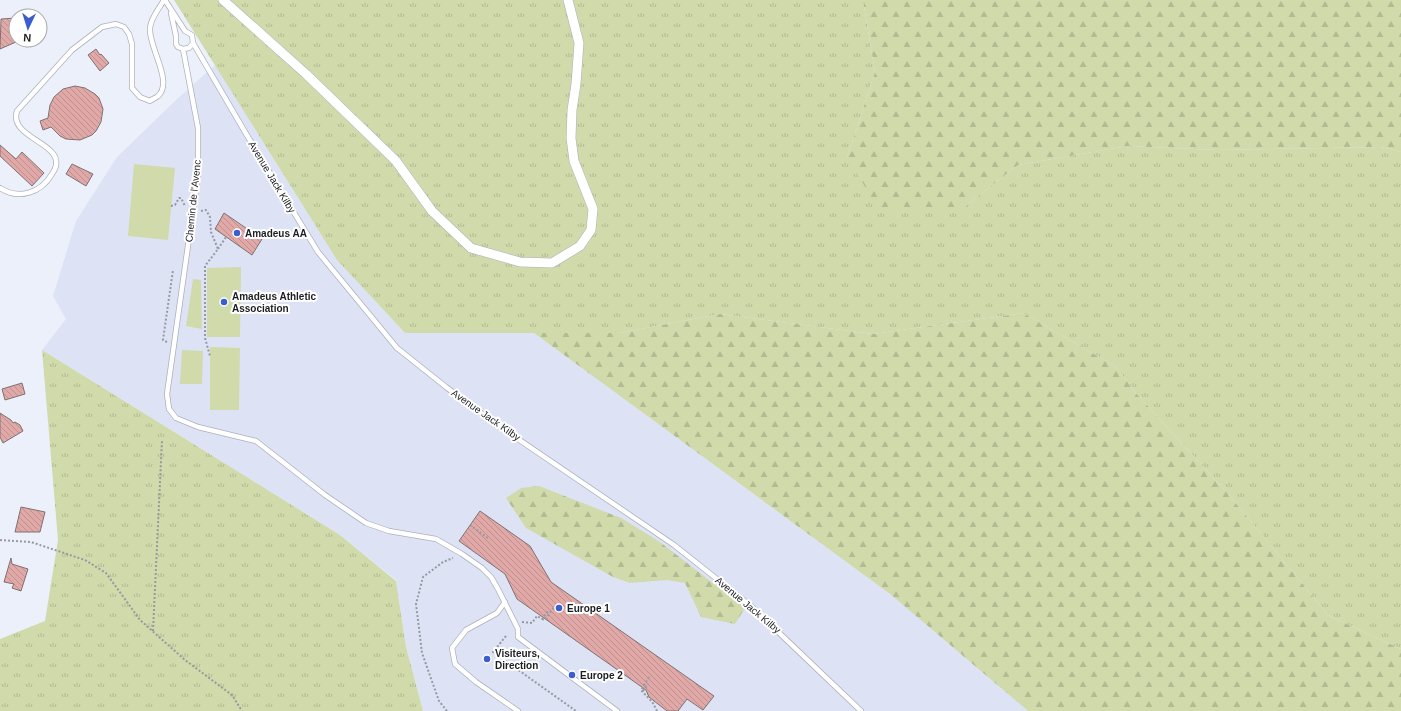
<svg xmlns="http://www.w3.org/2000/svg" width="1401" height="711" font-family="Arial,sans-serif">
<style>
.built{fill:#dde3f5}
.grass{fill:url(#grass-tufts)}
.forest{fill:url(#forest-firs)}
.park{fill:#d0daaa}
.building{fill:url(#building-back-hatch);stroke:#7f7272}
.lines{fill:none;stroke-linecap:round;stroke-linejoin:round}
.service-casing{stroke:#adb0ba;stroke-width:6}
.minor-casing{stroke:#adb0ba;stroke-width:10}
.path{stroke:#9699a1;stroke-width:2;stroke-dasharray:2 2;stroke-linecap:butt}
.service{stroke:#fff;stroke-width:4.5}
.minor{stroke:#fff;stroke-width:9}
.poi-dot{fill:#3b5ecf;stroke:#fff;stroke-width:1.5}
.labels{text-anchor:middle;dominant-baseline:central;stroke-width:4;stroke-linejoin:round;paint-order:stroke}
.street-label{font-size:10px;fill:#1d1e22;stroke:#fff}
.poi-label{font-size:10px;font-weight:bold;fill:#1d1e22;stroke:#fff;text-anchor:start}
</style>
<defs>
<pattern id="grass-tufts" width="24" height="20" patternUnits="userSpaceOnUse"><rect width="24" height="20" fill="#d0daaa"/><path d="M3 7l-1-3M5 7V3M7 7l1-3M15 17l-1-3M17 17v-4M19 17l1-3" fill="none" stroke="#b2bb92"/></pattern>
<pattern id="forest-firs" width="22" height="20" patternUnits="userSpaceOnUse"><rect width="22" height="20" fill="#d0daaa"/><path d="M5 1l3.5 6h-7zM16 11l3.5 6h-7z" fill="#b2bb92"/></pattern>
<pattern id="building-back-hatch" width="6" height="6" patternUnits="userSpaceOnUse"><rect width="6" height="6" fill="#e0a8a6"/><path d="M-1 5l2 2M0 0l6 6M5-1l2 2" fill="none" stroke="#c0908f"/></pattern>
</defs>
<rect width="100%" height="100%" fill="#ecf0fb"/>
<path class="built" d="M215,65L337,260L405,333H534L890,594L1028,711H423L406,647L396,580L340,535L42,350L66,319L53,296L76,221L117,157L175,101Z"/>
<path class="grass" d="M174,0H863L875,72L847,158L964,207L1018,165L1127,146L1217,150L1381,147L1401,152V649L1328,615L1229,495L1136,393L1115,366L1023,313L873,334L720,314L619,333H405L337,260Z
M42,350L340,535L396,581L406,647L423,711H0V639L45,621L58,540Z"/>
<path class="forest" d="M863,0H1401V152L1381,147L1217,150L1127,146L1018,165L964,207L881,212L847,158L875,72Z
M1023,313L1115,366L1136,393L1229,495L1328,615L1401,649V711H1028L890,594L534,333H619L720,314L873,334Z
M539,486L621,518L660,542L745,608L735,624L701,617L685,583L667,580L630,583L613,577L526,528L506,498L521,488Z"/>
<path class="park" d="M134,164L175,168L168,240L128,236Z
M241,267L240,337H207V268Z
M193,279L201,280L202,329L186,326Z
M210,347L240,348L239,410H210Z
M182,350L203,351L202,384H180Z"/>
<path class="building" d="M16,18V42L0,49L1,19Z
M96,49L100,55L101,54L109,63L100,71L88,55Z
M75,86L85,88L95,94L99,98L103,109L101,122L96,131L92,135L80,140L66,139L60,136L51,127L43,130L40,121L48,118L50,105L54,97L63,89Z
M0,145L16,159L22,152L44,173L32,186L0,156Z
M72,164L93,174L86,186L66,174Z
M224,213L262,239L252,255L215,229Z
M22,383L25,394L5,400L2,389Z
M0,413L11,420L13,423L15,422L20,425L23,431L3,443L0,437Z
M21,507L45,512L40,532H15Z
M480,511L530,546L551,582L714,696L703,710L687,699L678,711H667L649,697L646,690L517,599L505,574L459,541Z
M11,558L12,564L28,569L21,591L12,588L14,584L4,582Z"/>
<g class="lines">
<g class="service-casing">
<path id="service" d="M165,0L185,31L192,35L193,43L245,132L318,252L397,348L446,387L496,424L674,545L751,606L861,711
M171,13L176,36V44L178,47L183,49L189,48L193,43
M183,49L198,128V175L167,394L169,409L176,418L198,427L256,441L325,495L366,523L389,531L436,539L462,554L482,568L491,577L498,589L518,629V637L617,711
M0,188C19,200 41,193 52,174C55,170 57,165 56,160C53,142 9,135 17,111L72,50L102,27L116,24L124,27L129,34L132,44V88L140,97L150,101C152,99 156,98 158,96C174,82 148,46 150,28C151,17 159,9 164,0
M505,602L497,613L466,630L452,648L455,664L476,682L518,711"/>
</g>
<g class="minor-casing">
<path id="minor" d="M223,0L306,74L396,161L432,211L471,248L520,262L552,263L580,246L591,230L593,209L574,161L571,138L572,110L576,84L579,43L568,0"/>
</g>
<path class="path" d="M171,206L175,205L179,198H181L185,206
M201,211L206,210L210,217L211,232L218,249L205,266V338L210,356
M218,249L226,237
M167,342L163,340L173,270
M470,525L489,539
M0,540L31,542L85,560L106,573L140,620L185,660L232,695L242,711
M542,619L545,620L554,607
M522,622L532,623L537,616L542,619L548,611
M153,631L162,440
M506,636L493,652L576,711
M649,677L641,690L653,703L657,711
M643,691L648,684
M447,711L439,701L422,653L416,604L423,577L443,562L453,558"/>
<use href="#service" class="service"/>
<use href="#minor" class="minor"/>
</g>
<g class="poi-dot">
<circle cx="237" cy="233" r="4"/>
<circle cx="224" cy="302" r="4"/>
<circle cx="559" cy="608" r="4"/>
<circle cx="487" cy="659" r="4"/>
<circle cx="572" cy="675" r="4"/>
</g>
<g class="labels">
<g class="street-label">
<text transform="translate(272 177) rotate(59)">Avenue Jack Kilby</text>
<text transform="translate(193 201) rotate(-84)">Chemin de l'Avenc</text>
<text transform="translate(486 415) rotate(35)">Avenue Jack Kilby</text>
<text transform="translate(748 605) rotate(40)">Avenue Jack Kilby</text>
</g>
<g class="poi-label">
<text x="245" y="233">Amadeus AA</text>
<text x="232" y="296">Amadeus Athletic<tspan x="232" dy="12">Association</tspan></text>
<text x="567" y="608">Europe 1</text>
<text x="495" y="653">Visiteurs,<tspan x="495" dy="12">Direction</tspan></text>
<text x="580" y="675">Europe 2</text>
</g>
</g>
<g transform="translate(28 28) rotate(184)"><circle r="19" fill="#ffffff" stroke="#a5a5a7"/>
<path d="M0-3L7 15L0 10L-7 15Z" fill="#3b5ecf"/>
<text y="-6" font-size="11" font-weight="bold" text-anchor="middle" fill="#1d1e22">N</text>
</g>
</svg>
